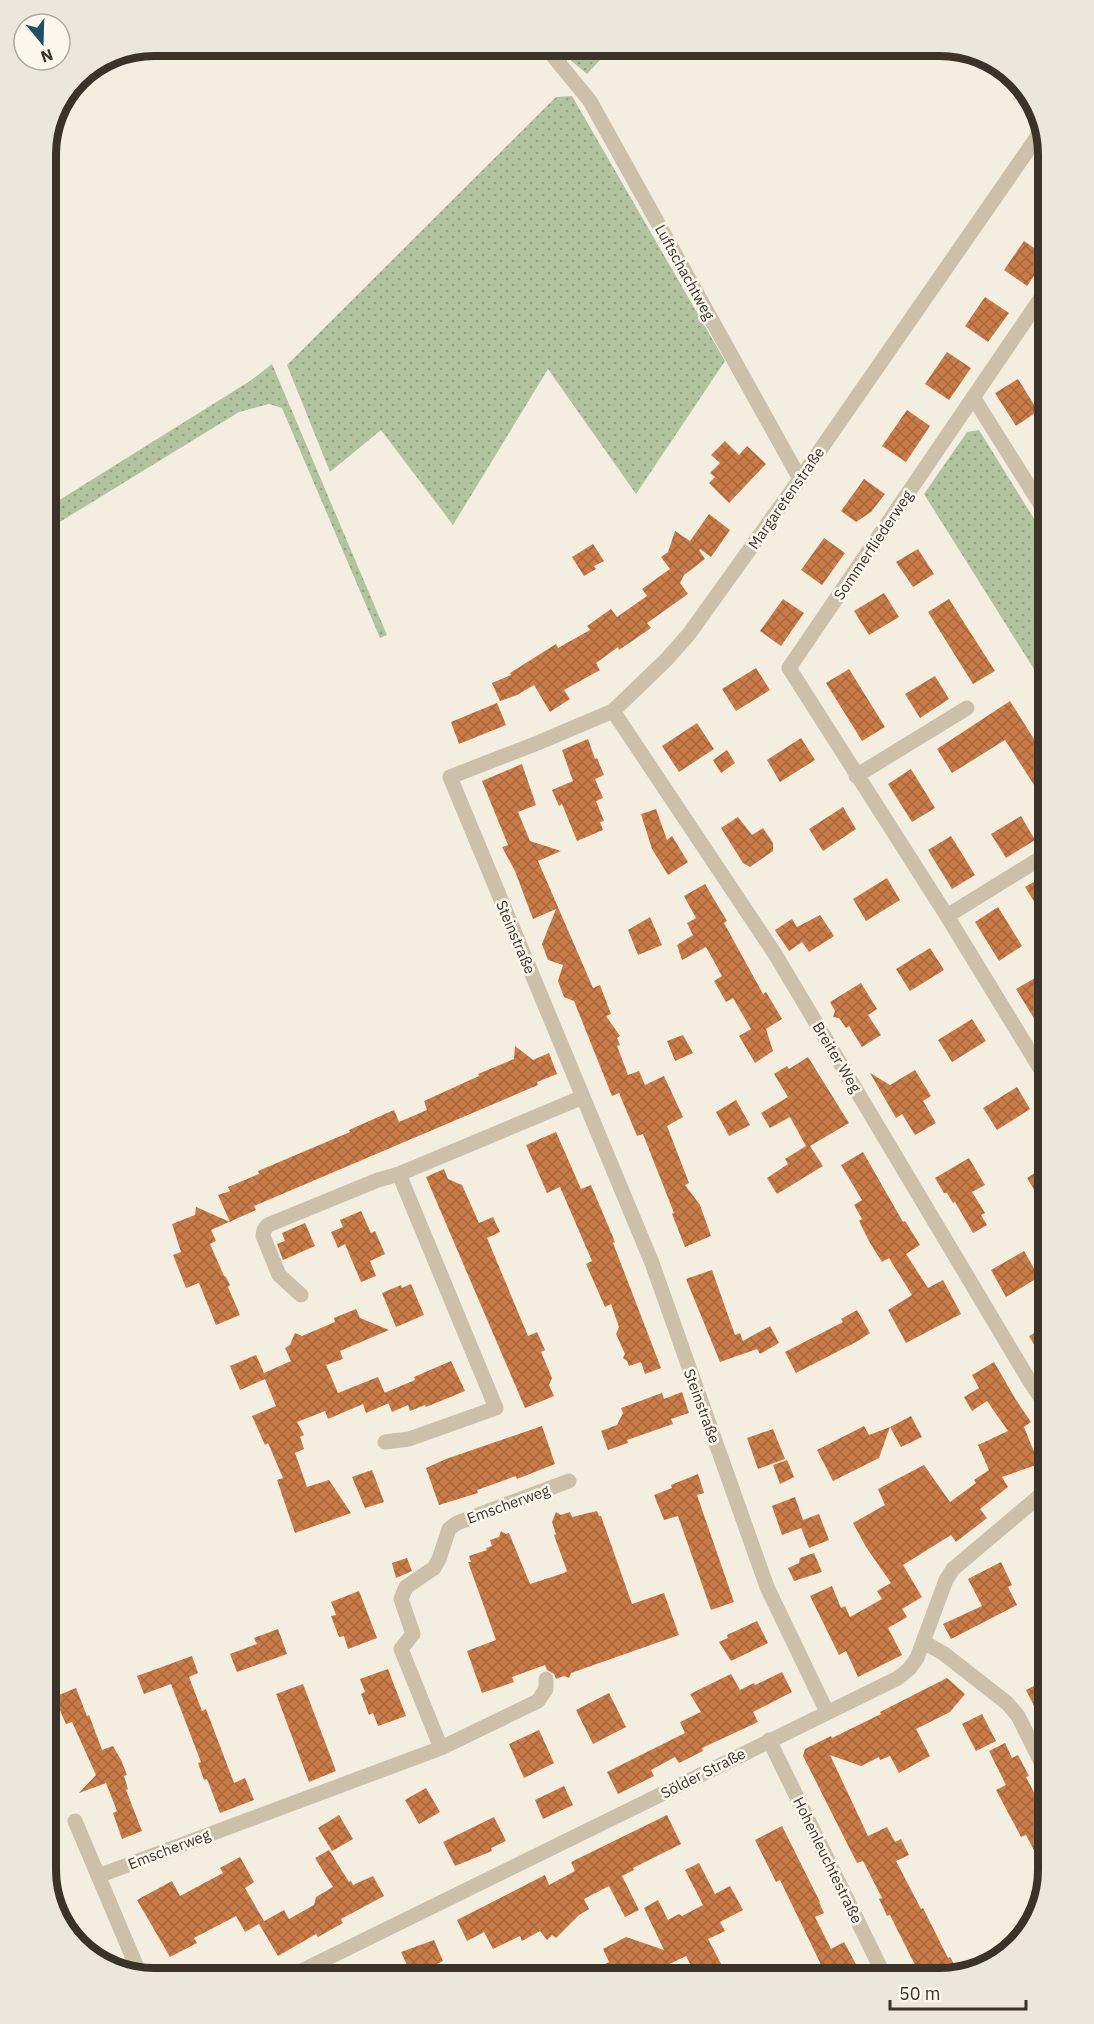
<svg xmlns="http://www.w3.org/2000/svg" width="1094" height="2024" font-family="'IBM Plex Sans',sans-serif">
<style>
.green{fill:url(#green-dots)}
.building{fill:url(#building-cross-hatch)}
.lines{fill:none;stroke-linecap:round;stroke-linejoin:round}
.minor{stroke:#cdc0ab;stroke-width:15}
.labels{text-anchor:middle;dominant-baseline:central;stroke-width:5;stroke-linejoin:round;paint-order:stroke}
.street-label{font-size:15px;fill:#3b322a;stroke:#fbf7ed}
.rim{fill:none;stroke:#3b322a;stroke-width:8}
</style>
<defs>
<pattern id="green-dots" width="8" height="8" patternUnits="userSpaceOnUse" patternTransform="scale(1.5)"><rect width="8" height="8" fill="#b2c49f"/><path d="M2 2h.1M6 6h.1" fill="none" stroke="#92a082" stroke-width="1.8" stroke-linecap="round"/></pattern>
<pattern id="building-cross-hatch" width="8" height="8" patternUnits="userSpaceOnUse" patternTransform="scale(1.5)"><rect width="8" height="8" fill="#ca7c48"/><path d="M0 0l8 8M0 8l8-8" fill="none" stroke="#a5663c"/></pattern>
</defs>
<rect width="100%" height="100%" fill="#f4eee0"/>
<path class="green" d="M546,45H614L587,74L568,58L564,70Z
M572,96L725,361L636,494L548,369L453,525L381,430L330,472L287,365L556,97Z
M272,364L387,635L380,638L282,408L269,404L239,412L45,531V509L250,381Z
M979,430L1049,543V693L924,494L967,432Z"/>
<path class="building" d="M1024,241L1047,257L1027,286L1004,270Z
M985,297L1009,313L988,342L965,326Z
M947,352L971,368L949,400L925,384Z
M1018,379L1038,411L1016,426L995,393Z
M907,410L930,426L906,462L882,446Z
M725,441L739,455L747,446L766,464L729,503L709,483L715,477L710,473L720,463L711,455Z
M864,479L885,494L871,512L856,522L841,511Z
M709,514L730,530L711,557L700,549L699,550L705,559L684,575L680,583L688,594L647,623L651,628L619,650L618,647L596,663L600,670L564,690L570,699L550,712L534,685L517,695L500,701L492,683L511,675L510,673L556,644L558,648L590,630L587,626L611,609L617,617L647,596L642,589L670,569L661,557L668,552L675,531L690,541Z
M824,538L845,553L822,585L801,570Z
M593,544L604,561L594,566L596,569L584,576L572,557Z
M918,549L934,574L913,587L896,562Z
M884,593L899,617L869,635L854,611Z
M783,599L804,613L781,646L760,631Z
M949,599L995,671L973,684L928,612Z
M756,668L770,690L736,711L722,689Z
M849,669L885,727L862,741L826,683Z
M935,676L949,699L920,718L905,694Z
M1010,701L1049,763V808L1005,740L952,773L937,749Z
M497,703L506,725L459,744L451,722Z
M697,723L714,749L679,772L662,746Z
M801,738L815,760L780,782L767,760Z
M588,739L595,759L597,758L604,775L595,779L603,798L596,801L604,821L600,822L603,830L577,841L562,804L559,806L552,790L573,781L562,750Z
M727,750L735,763L721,773L713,760Z
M522,764L536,805L518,812L530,841L561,851L538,861L593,988L600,985L611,1014L606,1016L620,1036L617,1038L620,1045L617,1046L628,1075L639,1071L645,1085L664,1076L683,1117L667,1126L689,1183L685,1185L700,1205L711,1236L685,1247L672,1214L674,1213L643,1134L637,1136L619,1093L612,1096L574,1001L564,997L558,981L563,965L548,960L542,944L556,909L533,919L515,871L502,847L508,845L482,781Z
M911,769L935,808L912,822L888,784Z
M843,807L856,829L823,851L809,829Z
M656,809L667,840L672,836L688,862L668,875L652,849L641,814Z
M1021,816L1035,840L1006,858L991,834Z
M738,817L752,835L763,828L773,843V851L750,867L743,863L721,828Z
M951,836L975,875L952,889L928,850Z
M1049,873V906L1040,911L1025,887Z
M887,878L900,900L866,921L853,899Z
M705,884L727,921L724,923L763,994L766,992L782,1019L766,1029L773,1051L755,1063L739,1036L751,1029L733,998L726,1002L714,981L722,976L706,947L682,960L677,945L693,935L687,923L696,918L684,896Z
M998,907L1022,946L999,961L975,922Z
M820,915L834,936L809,952L802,942L789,951L775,930L792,919L797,927Z
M650,917L662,945L638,955L628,930Z
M930,948L944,970L910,991L896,969Z
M1040,975L1049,990V1037L1046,1038L1016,989Z
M861,983L877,1009L868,1015L881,1035L862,1047L849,1026L846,1028L839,1018L833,1017L835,1011L830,1002Z
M972,1019L986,1041L952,1062L938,1040Z
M683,1035L693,1053L675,1061L667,1041Z
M515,1046L533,1060L549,1053L557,1074L537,1082L538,1085L254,1206L256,1210L211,1230L216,1241L210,1244L224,1276L226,1277L230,1285L228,1287L240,1315L216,1325L199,1283L186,1288L173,1255L181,1252L172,1224L195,1215L196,1207L230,1222L218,1195L230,1191L228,1187L259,1174L258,1171L350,1132L349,1130L394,1110L399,1122L427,1110L424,1101L479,1076L478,1074L514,1059Z
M808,1057L849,1123L810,1146L823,1166L777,1194L767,1178L788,1164L785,1159L806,1146L790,1117L770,1128L761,1113L788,1097L774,1074L787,1066L789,1069Z
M915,1070L931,1096L923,1101L936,1123L915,1135L902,1114L896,1118L870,1073L890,1085Z
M1017,1087L1030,1109L997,1130L983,1108Z
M736,1100L750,1125L729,1136L716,1112Z
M556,1132L581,1189L591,1185L615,1242L613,1243L661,1368L645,1374L641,1362L629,1366L627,1361L623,1358L625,1354L616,1334L619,1327L611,1304L605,1307L586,1264L592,1261L560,1187L547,1193L526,1145Z
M863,1152L903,1222L905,1221L920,1245L906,1254L928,1288L943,1280L961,1314L906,1343L888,1310L912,1295L889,1258L882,1262L870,1243L859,1221L862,1219L854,1205L862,1200L841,1165Z
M969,1158L985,1185L972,1192L985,1213L981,1215L987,1225L973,1233L955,1202L953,1203L947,1193H944L935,1178Z
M1049,1164V1214L1027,1178Z
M444,1169L448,1179L462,1185L479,1223L493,1217L500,1232L487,1238L528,1336L537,1332L545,1350L541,1352L552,1378L549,1385L554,1396L525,1408L426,1177Z
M361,1211L371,1233L375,1231L385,1254L370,1261L376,1276L361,1282L345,1244L338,1248L331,1232L343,1227L340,1220Z
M305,1223L315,1246L283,1260L277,1244L285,1241L282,1233Z
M1024,1251L1039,1277L1006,1297L991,1270Z
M712,1270L735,1335L740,1333L743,1341L770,1326L779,1343L760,1354L757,1349L720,1362L686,1279Z
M411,1284L424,1315L396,1327L382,1293L401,1285L402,1288Z
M356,1309L360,1318L389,1330L340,1351L343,1359L326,1365L338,1393L378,1377L389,1403L366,1413L363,1404L328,1419L325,1411L297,1422L304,1435L300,1437L304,1449L295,1453L307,1487L329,1480L351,1513L295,1533L277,1480L283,1478L268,1443L265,1445L252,1416L276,1406L265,1379L240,1390L230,1366L256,1355L264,1373L291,1361L285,1348L290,1345L295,1333L302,1336L335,1322L334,1318Z
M857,1310L870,1333L858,1341L796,1373L785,1352L843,1322L841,1319Z
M1049,1325V1370L1029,1336Z
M451,1361L465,1391L426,1407L425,1405L410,1411L408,1405L392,1412L384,1393L415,1380L414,1377Z
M994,1362L1016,1400L1031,1422L1024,1427L1039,1464L1002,1477L1008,1487L980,1509L987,1518L956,1542L951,1535L903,1565L922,1597L902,1609L907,1617L888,1628L902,1655L858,1677L846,1651L839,1655L810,1596L832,1586L841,1608L845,1606L850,1617L882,1599L877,1591L891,1583L866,1547L853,1523L885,1505L878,1489L924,1465L950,1502L976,1483L974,1480L989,1470L978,1445L1008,1431L987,1401L972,1411L964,1397L979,1388L972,1375Z
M682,1392L689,1413L671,1419L673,1424L627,1440L628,1443L608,1450L601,1431L617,1425L623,1413L621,1408L662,1393L664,1399Z
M911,1416L922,1437L901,1447L890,1427L879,1458L833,1481L817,1450L864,1426L869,1435L890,1427Z
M542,1426L555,1464L517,1479L516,1476L477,1490L478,1493L439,1505L426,1468L446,1459Z
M773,1429L785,1459L758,1469L747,1438Z
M787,1460L794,1477L780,1484L773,1465Z
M372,1470L384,1502L365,1508L352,1477Z
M698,1474L704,1493L697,1495L734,1602L711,1610L678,1516L664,1520L654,1495L672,1488L671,1485Z
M795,1497L803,1520L819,1514L829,1540L809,1548L801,1528L782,1535L772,1506Z
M597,1511L599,1516H601L632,1604L664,1593L679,1635L571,1673L569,1678L564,1676L556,1679L554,1674L547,1670L545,1665L512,1677L514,1682L482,1693L467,1651L496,1640L468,1562H471L469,1556L487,1550L486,1548L492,1546L490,1540L499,1537L501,1531L506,1534L509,1533L530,1584L564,1573L567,1571L554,1535L556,1534L552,1522L556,1512L561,1515L570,1512L572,1517Z
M814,1553L822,1572L794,1581L788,1568L799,1563L800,1558Z
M407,1558L412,1571L396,1578L392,1563Z
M1001,1562L1012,1585L1008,1587L1017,1605L951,1639L943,1624L982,1606L968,1579Z
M359,1591L377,1638L348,1649L344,1636L339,1637L331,1616L336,1615L331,1602Z
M757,1621L768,1643L731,1661L719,1642L728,1638L727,1635Z
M278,1629L287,1654L237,1672L230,1654L257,1644L254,1638Z
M192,1656L198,1673L189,1677L202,1711L206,1709L234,1783L245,1778L254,1800L220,1813L207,1779L204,1780L198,1763L201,1762L171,1684L144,1694L137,1676Z
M388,1669L406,1716L378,1726L373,1713L369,1715L361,1694L365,1692L360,1679Z
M782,1672L792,1692L753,1712L758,1722L702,1748L703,1751L679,1763L675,1757L651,1770L654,1776L618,1794L607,1772L685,1733L680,1722L701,1712L690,1694L731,1674L740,1690L754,1683L755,1685Z
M947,1678L965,1694L950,1712L916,1729L930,1756L899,1773L890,1756L880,1760L879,1757L861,1766L830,1755L868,1836L887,1827L895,1842L901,1839L909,1855L896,1861L921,1909L923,1908L948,1958L950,1957L960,1975L940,1979H922L890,1915L887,1916L883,1907L879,1899L882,1898L863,1861L857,1863L803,1756L805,1749L831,1736L832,1738L881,1714L880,1712Z
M1049,1678V1736L1026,1690Z
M303,1684L336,1771L309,1782L276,1694Z
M76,1688L87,1716L89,1715L102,1750L113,1746L121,1760L127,1775L124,1776L128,1789L126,1790L142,1831L122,1839L113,1813L117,1811L106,1783L79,1793L96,1775L72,1722L66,1724L54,1697Z
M609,1693L626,1727L593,1744L576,1710Z
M982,1714L996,1741L976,1751L962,1724Z
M539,1730L554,1763L524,1778L509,1744Z
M1005,1743L1012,1758L1018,1755L1029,1776L1026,1777L1049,1821V1855L1039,1860L1026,1835L1021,1837L996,1790L1006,1785L989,1751Z
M564,1786L573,1805L543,1819L535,1800Z
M426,1788L440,1812L419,1824L405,1800Z
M339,1815L353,1839L332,1851L318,1828Z
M667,1815L681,1844L633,1868L634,1870L622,1876L639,1910L625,1917L609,1886L584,1899L589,1909L579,1915L556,1938L552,1935L547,1940L540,1931L522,1941L520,1936L493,1949L484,1932L467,1941L457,1920L545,1875L549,1885L575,1871L571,1862Z
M494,1817L506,1841L491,1848L492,1851L455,1866L443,1842Z
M782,1826L820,1902H819L824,1913L815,1917L831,1949L844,1942L857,1966L831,1979H828L780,1880L776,1882L755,1840Z
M329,1850L349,1882L351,1881L353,1885L373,1876L384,1896L341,1919L343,1923L318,1937L316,1934L278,1956L259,1924L284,1910L289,1919L314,1905L316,1897L333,1887L315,1858Z
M240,1857L254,1882L245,1888L264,1921L245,1932L236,1916L194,1938L197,1943L170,1957L137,1900L172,1881L180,1896L223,1873L220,1868Z
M699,1863L715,1894L730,1886L743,1910L720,1922L725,1931L708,1939L729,1979H698L686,1956L639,1979H604L599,1967L609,1962L603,1949L626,1937L664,1950L644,1908L658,1900L668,1920L679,1914L682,1916L703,1905L685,1870Z
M434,1940L443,1961L412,1976L401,1952Z"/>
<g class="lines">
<path class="minor" d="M544,45L590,101L800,479
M973,397L1049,518
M613,711L775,954L1029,1380L1049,1410
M856,776L967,708
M947,916L1049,853
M1033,1057L1049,1047
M1049,1083L947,916L789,668L1049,286
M301,1295L279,1275L263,1236L264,1230L268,1225L378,1180L399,1174L583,1097
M385,1442L409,1439L496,1408L399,1174
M923,1642L943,1653L1007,1703L1018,1716L1049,1778
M827,1712L767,1587L652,1263L450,777L540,742L613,711L666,660L689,634L800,479L1044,127
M769,1740L886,1979
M441,1748L538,1701L546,1689V1679
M75,1821L141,1977
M98,1876L441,1748L401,1649L413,1634L401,1599L406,1587L434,1568L439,1559L449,1529L457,1523L569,1481
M285,1979L898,1678L909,1669L917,1658L946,1580L953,1569L1049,1488"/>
</g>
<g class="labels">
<g class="street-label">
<text transform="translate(685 272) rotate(61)">Luftschachtweg</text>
<text transform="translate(786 498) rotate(-55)">Margaretenstraße</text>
<text transform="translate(873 545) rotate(-56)">Sommerfliederweg</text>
<text transform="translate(516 937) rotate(67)">Steinstraße</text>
<text transform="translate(837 1057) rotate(59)">Breiter Weg</text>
<text transform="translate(702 1406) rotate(70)">Steinstraße</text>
<text transform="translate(508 1504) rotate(-20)">Emscherweg</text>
<text transform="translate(703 1773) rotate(-27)">Sölder Straße</text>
<text transform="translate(169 1849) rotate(-21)">Emscherweg</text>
<text transform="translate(828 1860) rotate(64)">Hohenleuchtestraße</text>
</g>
</g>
<path d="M0 0H1094V2024H0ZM154 56H940A98 98 0 0 1 1038 154V1870A98 98 0 0 1 940 1968H154A98 98 0 0 1 56 1870V154A98 98 0 0 1 154 56Z" fill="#ece7dd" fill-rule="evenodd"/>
<path class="rim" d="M154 56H940A98 98 0 0 1 1038 154V1870A98 98 0 0 1 940 1968H154A98 98 0 0 1 56 1870V154A98 98 0 0 1 154 56Z"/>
<g transform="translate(42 42) rotate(161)"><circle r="28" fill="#fbf7ed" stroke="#aea89f" stroke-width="1.5"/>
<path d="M0-4.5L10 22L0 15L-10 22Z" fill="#1e505f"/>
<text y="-9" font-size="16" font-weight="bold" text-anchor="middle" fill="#3b322a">N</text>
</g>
<path d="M890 2000v9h136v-9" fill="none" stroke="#3b322a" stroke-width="3"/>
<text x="899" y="2000" font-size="18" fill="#3b322a" stroke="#fbf7ed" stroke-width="4.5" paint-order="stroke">50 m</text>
</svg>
